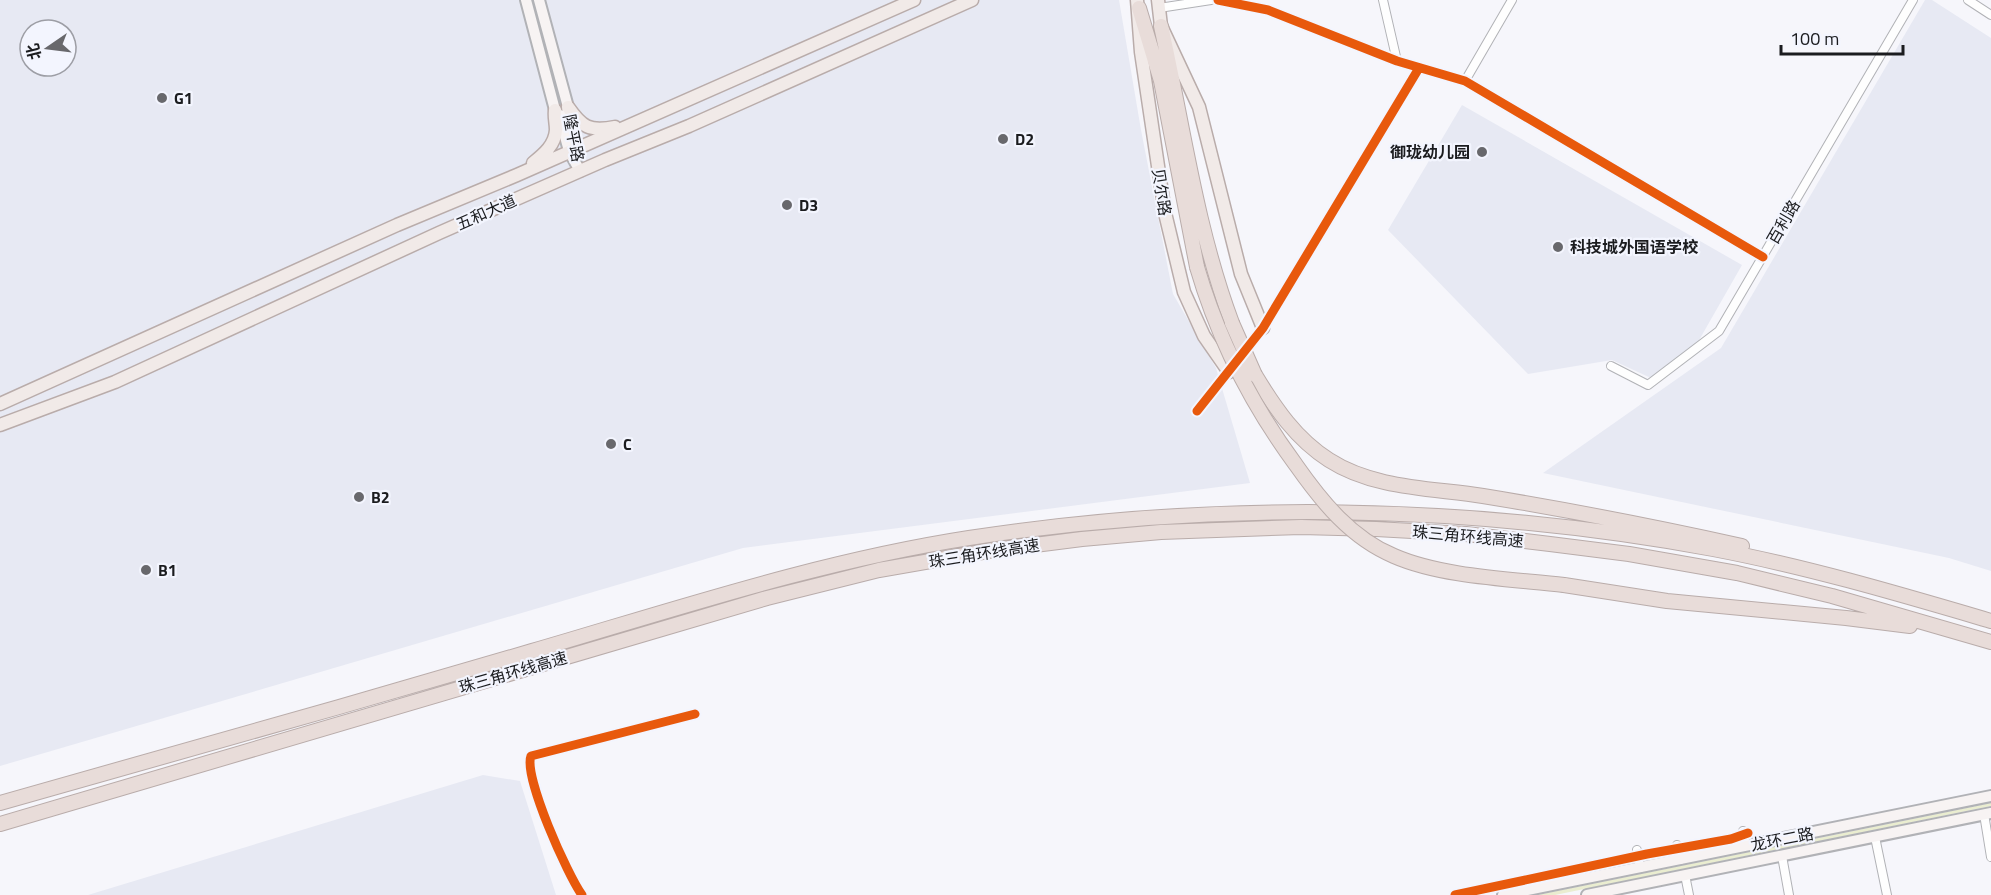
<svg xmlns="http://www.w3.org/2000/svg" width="1991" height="895" font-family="'Titillium Web','Noto Sans SC',sans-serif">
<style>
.built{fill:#e7e9f3;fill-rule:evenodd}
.green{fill:#eaedd0}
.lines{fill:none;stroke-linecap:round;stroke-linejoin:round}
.minor-casing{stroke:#b1b2b6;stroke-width:10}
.secondary-casing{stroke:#b1b2b6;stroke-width:14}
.primary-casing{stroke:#b9acaa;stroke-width:15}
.motorway-casing{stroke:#b9acaa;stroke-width:16}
.minor{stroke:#fefefe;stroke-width:8}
.secondary{stroke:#f7f3f3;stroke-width:10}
.primary{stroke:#f1eae8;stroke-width:12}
.motorway{stroke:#e8dcd9;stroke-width:14}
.motorway-bridge-casing{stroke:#b9acaa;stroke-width:16;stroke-linecap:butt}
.motorway-bridge{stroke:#e8dcd9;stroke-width:14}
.cycleway-casing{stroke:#f3f5fe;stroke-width:13}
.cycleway{stroke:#e8590c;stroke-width:9}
.poi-dot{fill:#68686c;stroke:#f3f5fe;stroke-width:2}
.labels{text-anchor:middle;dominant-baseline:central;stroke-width:4.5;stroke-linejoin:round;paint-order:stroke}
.poi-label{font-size:16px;font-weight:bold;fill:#1b1c1f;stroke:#f3f5fe;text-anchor:start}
.street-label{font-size:16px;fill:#1b1c1f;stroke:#f3f5fe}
</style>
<rect width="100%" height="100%" fill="#f6f6fb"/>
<path class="built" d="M0,0H1119L1141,130L1173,294L1216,368L1250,483L743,548L0,766ZM30,30H66V66H30Z
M1925,0H1932L1991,38V571L1949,558L1543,473L1721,348Z
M1462,105L1742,265L1690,356L1651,378L1612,360L1528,374L1388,230Z
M483,775L520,781L556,895H88Z"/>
<path class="green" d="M1991,803V806L1555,895H1537Z"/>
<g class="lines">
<g class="minor-casing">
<path id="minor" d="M1218,0L1268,10L1397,61L1465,81L1763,257
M1383,0L1397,61
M1968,0L1991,15
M1159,8L1211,0
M1465,81L1512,0
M1611,366L1648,385L1719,331L1913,0
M1197,411L1263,328L1419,68
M1984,814L1991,857
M1743,831L1746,846
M1875,837L1887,895
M1677,845L1680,860
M1637,850L1640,868
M1782,856L1789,895
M1685,875L1689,895
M582,895C568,876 523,776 531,756L695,714"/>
</g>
<g class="secondary-casing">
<path id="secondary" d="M526,0L555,110L559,115L569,151L580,171
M539,0L568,107L567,113L578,156
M1503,895L1991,796
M1587,895L1991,813"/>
</g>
<g class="primary-casing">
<path id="primary" d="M1137,0L1141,52L1165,213L1184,292L1204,336L1229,372
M1158,0L1161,26L1199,107L1241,274L1263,328
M568,107C582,127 589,132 615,127
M533,163C544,154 555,145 556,130C556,123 554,117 555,110
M0,404L397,225L517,175L914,0
M0,425L115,382L439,233L605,160L689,126L972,0"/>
</g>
<g class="motorway-casing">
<path id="motorway" d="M1139,8L1161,81L1197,267
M1161,26C1183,125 1196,227 1232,323
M1255,375C1275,408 1296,439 1329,460C1374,489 1432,488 1483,496C1569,510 1656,527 1742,546
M1564,585L1667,601L1846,618L1910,626
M0,803C178,753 355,703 532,651C676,609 820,561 969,538C1216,500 1468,504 1713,549C1808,567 1899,594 1991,621
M0,824L767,598L879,570L988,551L1082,539L1161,532L1301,527L1376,529L1466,534L1550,544L1629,554L1737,573L1832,596L1991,642"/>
</g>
<use href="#minor" class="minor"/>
<use href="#secondary" class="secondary"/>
<use href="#primary" class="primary"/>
<use href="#motorway" class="motorway"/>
<g class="motorway-bridge-casing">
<path id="motorway-bridge" d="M1197,267C1218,339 1251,404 1296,465C1322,502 1351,538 1394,556C1442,577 1512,579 1564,585
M1232,323L1255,375"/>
</g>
<use href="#motorway-bridge" class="motorway-bridge"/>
<g class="cycleway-casing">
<path id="cycleway" d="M1218,0L1268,10L1397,61L1465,81L1763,257
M1197,411L1263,328L1419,68
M582,895C568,876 523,776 531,756L695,714
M1455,895L1647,854L1731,839L1748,833"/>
</g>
<use href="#cycleway" class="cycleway"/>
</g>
<g class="poi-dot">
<circle cx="162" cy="98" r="6"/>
<circle cx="1003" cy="139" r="6"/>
<circle cx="1482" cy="152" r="6"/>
<circle cx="787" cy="205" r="6"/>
<circle cx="1558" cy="247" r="6"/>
<circle cx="611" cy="444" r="6"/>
<circle cx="359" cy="497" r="6"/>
<circle cx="146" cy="570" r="6"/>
</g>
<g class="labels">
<g class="poi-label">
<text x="174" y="98">G1</text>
<text x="1015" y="139">D2</text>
<text x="1470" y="152" text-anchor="end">御珑幼儿园</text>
<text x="799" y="205">D3</text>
<text x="1570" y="247">科技城外国语学校</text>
<text x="623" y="444">C</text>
<text x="371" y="497">B2</text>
<text x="158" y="570">B1</text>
</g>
<g class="street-label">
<text transform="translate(574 138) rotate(79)">隆平路</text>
<text transform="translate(1162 192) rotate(81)">贝尔路</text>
<text transform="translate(486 212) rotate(-24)">五和大道</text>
<text transform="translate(1783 222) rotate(-60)">百利路</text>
<text transform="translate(1468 536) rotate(5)">珠三角环线高速</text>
<text transform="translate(984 553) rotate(-9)">珠三角环线高速</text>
<text transform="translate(513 672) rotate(-16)">珠三角环线高速</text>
<text transform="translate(1782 839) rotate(-11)">龙环二路</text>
</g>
</g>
<g transform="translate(48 48) rotate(256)"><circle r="28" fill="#f3f5fe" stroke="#9d9ea5" stroke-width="1.5"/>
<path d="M0-4.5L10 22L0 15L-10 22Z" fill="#68686c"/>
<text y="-9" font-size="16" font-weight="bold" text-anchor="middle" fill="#1b1c1f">北</text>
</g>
<path d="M1781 45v9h122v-9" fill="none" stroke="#1b1c1f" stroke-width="3"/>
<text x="1790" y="45" font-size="18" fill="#1b1c1f" stroke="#f3f5fe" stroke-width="4.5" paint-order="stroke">100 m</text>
</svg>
